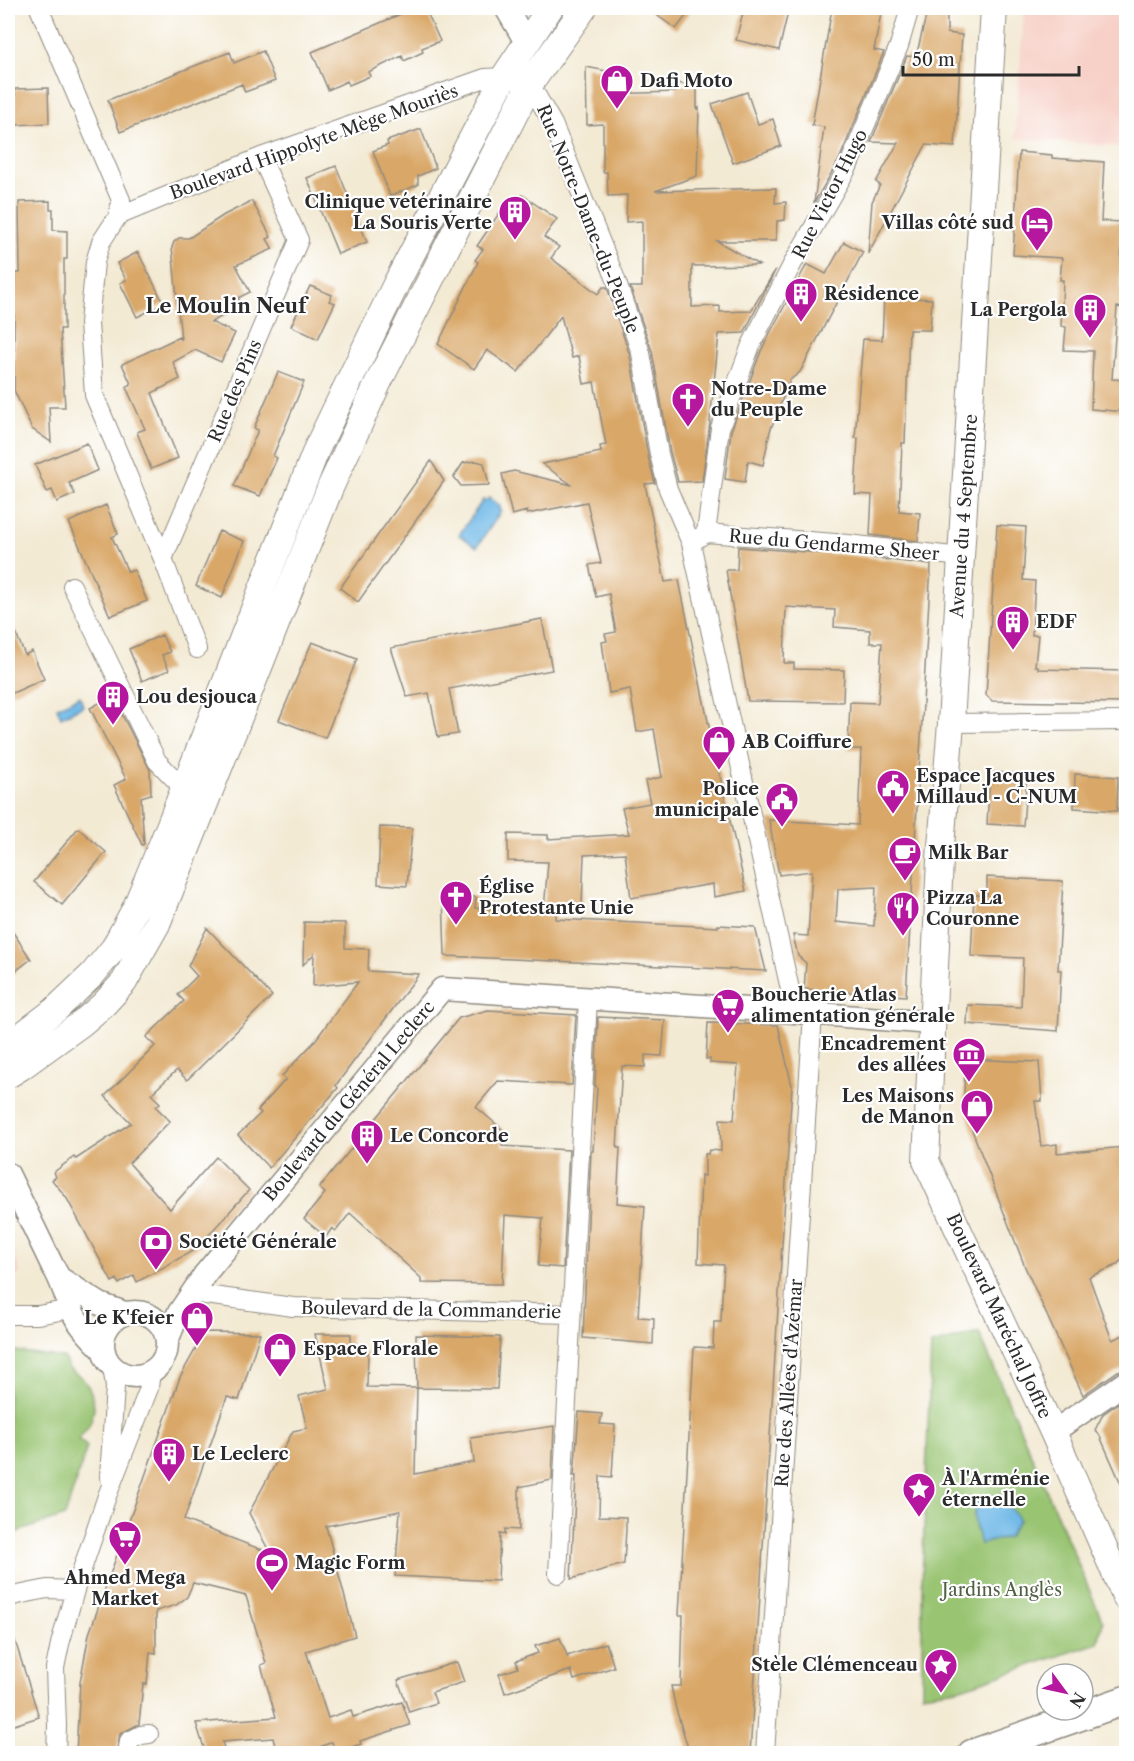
<svg xmlns="http://www.w3.org/2000/svg" width="1134" height="1761" font-family="'Libre Caslon Text',serif">
<style>
.built{fill:#f7d1c8}
.green{fill:#99c472;stroke:#62784e;stroke-width:1.5}
.water{fill:#6eb8e7;stroke:#4c7289;stroke-width:1.5}
.building{fill:#d9a768;fill-rule:evenodd}
.lines{fill:none;stroke-linecap:round;stroke-linejoin:round}
.minor-casing{stroke:#8f8a80;stroke-width:20}
.tertiary-casing{stroke:#8f8a80;stroke-width:25}
.secondary-casing{stroke:#8f8a80;stroke-width:28}
.primary-casing{stroke:#8f8a80;stroke-width:31}
.minor{stroke:#fff;stroke-width:18}
.tertiary{stroke:#fff;stroke-width:22}
.secondary{stroke:#fff;stroke-width:26}
.primary{stroke:#fff;stroke-width:28}
.labels{text-anchor:middle;dominant-baseline:central;stroke-width:4.5;stroke-linejoin:round;paint-order:stroke}
.poi-label{font-size:18px;font-weight:bold;fill:#2b2b2b;stroke:#fff;text-anchor:start}
.street-label{font-size:18px;fill:#2b2b2b;stroke:#fff}
.park-label{font-size:18px;fill:#526144;stroke:#fff}
.neighbourhood-label{font-size:20px;font-weight:bold;fill:#2b2b2b;stroke:#fff}
</style>
<rect width="100%" height="100%" fill="#fff"/>
<filter id="ink" filterUnits="userSpaceOnUse"><feTurbulence type="fractalNoise" baseFrequency=".0167" numOctaves="2"/><feDisplacementMap in="SourceGraphic" scale="12" xChannelSelector="R" yChannelSelector="G"/><feConvolveMatrix kernelMatrix="1 2 1 2 8 2 1 2 1" color-interpolation-filters="sRGB"/></filter>
<filter id="wash" filterUnits="userSpaceOnUse"><feTurbulence type="fractalNoise" baseFrequency=".008" numOctaves="4" result="noise"/><feDisplacementMap in="SourceGraphic" scale="24" xChannelSelector="R" yChannelSelector="G"/><feGaussianBlur stdDeviation="1.35" result="paint"/><feColorMatrix in="noise" values="0 0 0 0 0 0 0 0 0 0 0 0 0 0 0 0 0 1.4 0 .05"/><feComposite in="paint" operator="in"/></filter>
<g filter="url(#wash)">
<rect width="100%" height="100%" fill="#f3ead4"/>
<path class="built" d="M1024,8H1126V147L1015,138Z
M8,1235L20,1273L8,1285Z"/>
<path class="green" d="M979,1333L1103,1622L1098,1643L958,1689L922,1694V1583L931,1345Z
M8,1350L64,1358C66,1361 66,1364 68,1367C71,1372 79,1374 83,1379C100,1400 96,1422 78,1439L87,1447L65,1516L8,1535Z"/>
<path class="water" d="M489,498L500,506L499,509L501,511L477,547L459,535L483,500L486,501Z
M80,696L83,706L61,717L57,707Z
M985,1497L1010,1508L1019,1520L1008,1537L980,1544C976,1529 971,1515 977,1500Z"/>
<g id="blocks">
<path class="building" d="M415,8H425L440,41L422,48L423,52L404,61L402,56L368,72L370,76L349,85L347,81L328,90L312,52Z
M647,8H692L676,29Z
M744,8H789L779,50L736,40Z
M832,8H882L874,50L884,52L839,160L814,203L824,127L812,125Z
M928,8H947V33L962,35L955,147L926,145L868,254L872,202L880,185L876,182L898,143L871,142L907,56L916,57Z
M263,51L275,81L245,92L242,84L120,132L108,100L230,52L234,63Z
M586,67L607,71V94L676,92V83L697,86V109L699,108L697,176L655,191L776,188L775,203L786,202L785,220L777,221L776,241H717L759,265L692,266V307L720,306V312L751,311L776,269L744,333L719,334L710,422L702,481L678,482L670,452L652,351L630,287H642V221L626,222L627,195L608,196L607,172H603V124L587,125Z
M48,88L49,123L16,125L15,89Z
M747,92L758,124L773,119L781,146L733,163L712,104Z
M421,129L436,168L418,176V185L390,196L373,151L388,145L387,141Z
M1019,152L1052,155V158L1104,162L1101,221L1123,222L1120,288L1126,289V308L1117,307L1112,379L1126,380V412L1091,409L1093,351L1064,350L1066,327L1061,326L1063,280H1060L1062,258L1013,255Z
M336,166L367,242L338,254L307,178Z
M522,195L557,219L544,237L559,247L551,258L598,294L603,287H607L630,356L648,456L655,483L645,484L665,582L679,580L712,741L746,891L714,897L713,884L631,898L625,853L584,855L582,906L551,911H556V919L718,927V925L755,927L766,971L445,956L443,896L476,897L475,908L544,910L548,862L508,861V834L548,835V839L629,834L622,808L650,803L645,781L662,777L654,729L637,732L630,689L609,693L602,642L607,641L605,634L616,632L609,594L596,597L589,565L601,563L587,502L527,514V511L512,515L502,474L514,471L572,485L542,464L601,452L600,446L606,445L594,382L584,384L579,356L572,358L561,316L518,372L487,350L474,369L438,344L478,262L475,260L483,249L477,246L504,206L511,210Z
M50,201V209H53V230L67,231V259H64V329H60L65,407H49L51,442L32,429L14,390V329L15,273H20L19,202Z
M252,201L271,237L267,239L273,249L236,265L250,292L238,298L243,306L211,322L235,333L221,362L195,350L173,362L180,379L152,393L178,458L151,469L137,432L145,429L126,387L131,384L122,364L179,337L181,340L172,247L174,242L179,238H189L224,215Z
M844,242L863,252L800,372L790,380L770,431L763,465L748,461L745,482L725,479L731,431L761,351L770,333L807,264L826,274Z
M138,252L164,304L137,317L120,283L126,280L117,263Z
M310,286L332,295L329,301L335,303L318,339L291,326Z
M884,297L932,299L930,330H909L905,443H902L899,511L920,513L918,541L870,535L872,495L855,494L858,438H855L863,339L882,340Z
M278,372L304,382L273,456L277,458L260,496L234,486L258,430L254,428Z
M87,443L98,470L69,483L75,494L57,502L52,490L47,492L35,465Z
M431,461L444,481L358,602L340,588Z
M476,461L484,463L489,485L461,486L454,477L463,463Z
M106,505L118,534L112,537L128,572L134,570L147,601L110,616L69,522Z
M997,525L1026,527L1023,580L1035,581L1032,635H1038L1035,666H1038V669L1126,671V703L992,701L986,695Z
M219,531L244,541L222,598L196,586Z
M738,547L848,555L931,565L906,996L804,989L806,963L798,956L793,935L808,936L812,871L779,875L769,820L858,825L861,749H848L850,702L878,703L882,643H870V630L834,627L835,610L786,607L784,663H794V669L844,670L843,702L748,701L726,570H737ZM876,887L874,926L836,922L838,889Z
M8,614L25,655L32,651L44,679L8,695Z
M542,619L552,670L449,689L458,734L438,737L429,693L407,697L391,648Z
M162,635L170,652L162,655L169,670L142,681L129,649Z
M312,642L357,659L325,738L279,720Z
M109,698L116,703L150,770L151,794L141,797L144,844L142,845L114,785L126,779L90,708Z
M990,772L1027,774L1023,826L987,824Z
M1075,774L1118,777L1117,811L1074,808Z
M380,827L412,828L407,886L378,884Z
M78,828L106,852L62,905L34,882Z
M987,877L1063,881L1058,970H1061L1058,1031L967,1024L968,1005L1021,1007L1023,958L971,956L974,895H987Z
M304,922L345,923V948L369,949L368,971L419,974L336,1085L338,1088L269,1168L238,1135L261,1113L258,1110L286,1079L282,1076L314,1042L358,982L313,986L314,954L303,965Z
M8,925L31,959L8,977Z
M207,928L272,996L187,1080L177,1070L151,1094L160,1103L156,1107L170,1121L129,1163L170,1209L216,1157L249,1190L196,1249L137,1282L134,1275L119,1284L117,1279L112,1282L66,1197L52,1180L56,1177L54,1172L74,1157L76,1159L131,1123L105,1096L155,1046L146,1037L184,1001L178,995L197,976L188,966Z
M488,1010L576,1015L572,1085L498,1081L476,1107L503,1130L502,1146L569,1150L563,1268L538,1266L543,1218L505,1215L502,1284L421,1283V1278L350,1213L336,1231L332,1228L326,1237L304,1219L325,1193L319,1188L459,1018Z
M598,1017L665,1020L662,1056L645,1055V1067L622,1066L617,1148H620L617,1203L645,1206L638,1317L654,1318L653,1344L583,1338L591,1151H593L597,1087L595,1086Z
M708,1023L778,1025L792,1086L750,1754H690L676,1709L671,1686H681L683,1615H679L694,1347L713,1348L714,1322H721L722,1297L724,1265L698,1263L701,1175L705,1176V1154H708L709,1150L721,1151L720,1119L734,1120L738,1065L710,1063V1059H706Z
M965,1059L1039,1062L1042,1101H1035L1041,1146L1057,1144V1153L1126,1147V1256L1115,1266L1089,1277L1112,1340L1126,1334V1369L1118,1371L1083,1395L1025,1267L972,1130L964,1099Z
M205,1332L260,1333L239,1400L227,1397L184,1520L270,1553L249,1513L293,1431L307,1428L299,1396L328,1389L315,1334H351V1352L368,1353L367,1387L417,1388L415,1474L474,1462L471,1438L554,1426L552,1480L519,1487V1530L505,1529V1534L500,1533L498,1581L395,1576L400,1511L326,1526L355,1636L306,1651L328,1718L351,1710L353,1717L402,1702L410,1725L360,1741L361,1744L342,1750H335L332,1742L303,1754H277L273,1738L222,1742L226,1754H206L196,1723L276,1717L261,1665L266,1663L246,1596L193,1583L187,1597L176,1605L156,1611V1653L150,1652L147,1684H143L139,1724L120,1734L116,1754H76L80,1682L89,1634L180,1377Z
M416,1335L500,1337L497,1389L417,1388Z
M1126,1398V1495L1099,1434L1095,1430L1103,1414Z
M579,1412L602,1414L600,1424L615,1425L612,1477L600,1476L599,1516L626,1517V1529L624,1564L571,1579L576,1476H574Z
M12,1631L39,1717L8,1727V1632Z
M560,1638L568,1658L567,1656L606,1643L614,1667L574,1680L571,1670L505,1693L499,1674L518,1668L516,1661L538,1653L535,1646Z
M457,1662L464,1682L432,1692L436,1703L409,1712L398,1680Z"/>
</g>
</g>
<g filter="url(#ink)">
<use href="#blocks" fill-opacity="0" stroke="#8f8a80" stroke-width="1.5"/>
<g class="lines">
<g class="minor-casing">
<path id="minor" d="M39,8L121,200L118,216
M706,533L848,544L961,557
M691,543L706,533L720,428L751,345L794,261L848,167L899,46L910,8
M163,559L299,240L261,157
M72,586L157,761L184,789
M197,649L163,559L94,395L89,323L95,262L101,242L118,216L261,157L485,78L504,77L530,84L553,124L615,277L641,353L659,454L668,489L691,543L795,1012
M951,723L1126,721
M191,1293L293,1307L571,1314
M8,1315H38L71,1309
M109,1477L115,1387L112,1366
M558,1574L588,999
M8,1597L47,1589L75,1590
M56,1754L57,1726L55,1668L60,1644L75,1590L107,1496L149,1388L151,1371
M127,1754L129,1741L141,1735L149,1734
M765,1754L813,1013"/>
</g>
<g class="tertiary-casing">
<path id="tertiary" d="M506,8L526,42
M8,1174L53,1267C62,1280 64,1294 71,1308C77,1324 92,1338 104,1351
M61,1279L100,1304L125,1313
M103 1344a32 32 0 1 1 64 0a32 32 0 1 1-64 0Z
M167,1341L178,1314L205,1274L442,989L795,1012L931,1023
M1053,1432L1126,1382"/>
</g>
<g class="secondary-casing">
<path id="secondary" d="M994,8L951,723L940,859L926,1161L1053,1432L1126,1598
M8,1046L55,1010L92,975L114,948L135,909L169,827L317,448L396,284L504,77L550,8
M8,1075L21,1067L82,1023L104,1004L124,982L157,924L330,488L379,381L530,84L584,8"/>
</g>
<g class="primary-casing">
<path id="primary" d="M972,1754L1126,1700"/>
</g>
<use href="#minor" class="minor"/>
<use href="#tertiary" class="tertiary"/>
<use href="#secondary" class="secondary"/>
<use href="#primary" class="primary"/>
</g>
</g>
<defs>
<g id="shop-pin" transform="scale(1.725)"><path d="M0 17L-7.5 6A9.5 9.5 0 1 1 7.5 6Z" fill="#b5179e" stroke="#fff"/><path d="M-5-2.5h2.3a2.7 3.5 0 0 1 5.4 0H5L5.5 6h-11ZM-1.5-2.5h3a1.5 2.3 0 0 0-3 0Z" fill="#fff"/></g>
<g id="building-pin" transform="scale(1.725)"><path d="M0 17L-7.5 6A9.5 9.5 0 1 1 7.5 6Z" fill="#b5179e" stroke="#fff"/><path d="M-4-6H4V6H1V3H-1V6H-4ZM-2.5-4.3h1.7v1.8h-1.7ZM.8-4.3h1.7v1.8H.8ZM-2.5-1h1.7V.8h-1.7ZM.8-1h1.7V.8H.8Z" fill="#fff"/></g>
<g id="hotel-pin" transform="scale(1.725)"><path d="M0 17L-7.5 6A9.5 9.5 0 1 1 7.5 6Z" fill="#b5179e" stroke="#fff"/><path d="M-6-4.5h1.5V1H6V5H4.5V3h-9V5H-6ZM-4 0a1.8 1.8 0 1 1 3.6 0ZM.5 0V-2.5h3Q6-2.5 6 0Z" fill="#fff"/></g>
<g id="church-pin" transform="scale(1.725)"><path d="M0 17L-7.5 6A9.5 9.5 0 1 1 7.5 6Z" fill="#b5179e" stroke="#fff"/><path d="M-1.2-6h2.4v3.5h3.3v2.4h-3.3V6h-2.4V-.1h-3.3v-2.4h3.3Z" fill="#fff"/></g>
<g id="civic-pin" transform="scale(1.725)"><path d="M0 17L-7.5 6A9.5 9.5 0 1 1 7.5 6Z" fill="#b5179e" stroke="#fff"/><path d="M-.6-6.5H3V-4.5H.6V-3L4-1V1h2V6H-6V1h2V-1L-.6-3ZM-1.2 2.5V6h2.4V2.5Z" fill="#fff"/></g>
<g id="cafe-pin" transform="scale(1.725)"><path d="M0 17L-7.5 6A9.5 9.5 0 1 1 7.5 6Z" fill="#b5179e" stroke="#fff"/><path d="M-5.5-4.5H6V0H3Q3 3.5 0 3.5H-2.5Q-5.5 3.5-5.5 0ZM3-3.2v2h1.7v-2ZM-6 4.5H4V6H-6Z" fill="#fff"/></g>
<g id="restaurant-pin" transform="scale(1.725)"><path d="M0 17L-7.5 6A9.5 9.5 0 1 1 7.5 6Z" fill="#b5179e" stroke="#fff"/><path d="M-5-6h1v4h1v-4h1v4h1v-4h1v5L-1.5 .5V6h-2V.5L-5-1ZM5-6V6H3V1.5H1.5Q1.5-4 5-6Z" fill="#fff"/></g>
<g id="supermarket-pin" transform="scale(1.725)"><path d="M0 17L-7.5 6A9.5 9.5 0 1 1 7.5 6Z" fill="#b5179e" stroke="#fff"/><path d="M-6-5.5h2.5l.6 2H6L4.5 2H-2.5L-4.4-4H-6ZM-1.5 3.2a1.3 1.3 0 1 0 .1 0ZM3 3.2a1.3 1.3 0 1 0 .1 0Z" fill="#fff"/></g>
<g id="museum-pin" transform="scale(1.725)"><path d="M0 17L-7.5 6A9.5 9.5 0 1 1 7.5 6Z" fill="#b5179e" stroke="#fff"/><path d="M0-6L6-3V-2H-6V-3ZM-5-1h2V3h-2ZM-1-1h2V3h-2ZM3-1h2V3H3ZM-6 4H6V6H-6Z" fill="#fff"/></g>
<g id="bank-pin" transform="scale(1.725)"><path d="M0 17L-7.5 6A9.5 9.5 0 1 1 7.5 6Z" fill="#b5179e" stroke="#fff"/><path d="M-6-4H6V4H-6ZM0-2.3a2.3 2.3 0 1 0 0 4.6a2.3 2.3 0 1 0 0-4.6Z" fill="#fff"/></g>
<g id="sight-pin" transform="scale(1.725)"><path d="M0 17L-7.5 6A9.5 9.5 0 1 1 7.5 6Z" fill="#b5179e" stroke="#fff"/><path d="M0-6L1.8-2.2L6-1.7L2.9 1.2L3.7 5.4L0 3.3L-3.7 5.4L-2.9 1.2L-6-1.7L-1.8-2.2Z" fill="#fff"/></g>
<g id="stadium-pin" transform="scale(1.725)"><path d="M0 17L-7.5 6A9.5 9.5 0 1 1 7.5 6Z" fill="#b5179e" stroke="#fff"/><path d="M0-5a6.5 5 0 1 0 0 10a6.5 5 0 1 0 0-10ZM-3.5-1.8h7v3.6h-7Z" fill="#fff"/></g>
</defs>
<g fill-rule="evenodd">
<use href="#shop-pin" x="617" y="81"/>
<use href="#building-pin" x="515" y="212"/>
<use href="#hotel-pin" x="1037" y="223"/>
<use href="#building-pin" x="801" y="294"/>
<use href="#building-pin" x="1090" y="310"/>
<use href="#church-pin" x="688" y="399"/>
<use href="#building-pin" x="1013" y="622"/>
<use href="#building-pin" x="113" y="697"/>
<use href="#shop-pin" x="719" y="742"/>
<use href="#civic-pin" x="893" y="786"/>
<use href="#civic-pin" x="782" y="799"/>
<use href="#cafe-pin" x="905" y="853"/>
<use href="#church-pin" x="456" y="897"/>
<use href="#restaurant-pin" x="903" y="908"/>
<use href="#supermarket-pin" x="728" y="1005"/>
<use href="#museum-pin" x="969" y="1054"/>
<use href="#shop-pin" x="977" y="1106"/>
<use href="#building-pin" x="367" y="1136"/>
<use href="#bank-pin" x="156" y="1242"/>
<use href="#shop-pin" x="197" y="1318"/>
<use href="#shop-pin" x="280" y="1349"/>
<use href="#building-pin" x="169" y="1454"/>
<use href="#sight-pin" x="919" y="1489"/>
<use href="#supermarket-pin" x="125" y="1537"/>
<use href="#stadium-pin" x="272" y="1563"/>
<use href="#sight-pin" x="941" y="1665"/>
</g>
<g class="labels">
<g class="poi-label">
<text x="640" y="81">Dafi Moto</text>
<text x="492" y="202" text-anchor="end">Clinique vétérinaire<tspan x="492" dy="21">La Souris Verte</tspan></text>
<text x="1014" y="223" text-anchor="end">Villas côté sud</text>
<text x="824" y="294">Résidence</text>
<text x="1067" y="310" text-anchor="end">La Pergola</text>
<text x="711" y="389">Notre-Dame<tspan x="711" dy="21">du Peuple</tspan></text>
<text x="1036" y="622">EDF</text>
<text x="136" y="697">Lou desjouca</text>
<text x="742" y="742">AB Coiffure</text>
<text x="916" y="776">Espace Jacques<tspan x="916" dy="21">Millaud - C-NUM</tspan></text>
<text x="759" y="789" text-anchor="end">Police<tspan x="759" dy="21">municipale</tspan></text>
<text x="928" y="853">Milk Bar</text>
<text x="479" y="887">Église<tspan x="479" dy="21">Protestante Unie</tspan></text>
<text x="926" y="898">Pizza La<tspan x="926" dy="21">Couronne</tspan></text>
<text x="751" y="995">Boucherie Atlas<tspan x="751" dy="21">alimentation générale</tspan></text>
<text x="946" y="1044" text-anchor="end">Encadrement<tspan x="946" dy="21">des allées</tspan></text>
<text x="954" y="1096" text-anchor="end">Les Maisons<tspan x="954" dy="21">de Manon</tspan></text>
<text x="390" y="1136">Le Concorde</text>
<text x="179" y="1242">Société Générale</text>
<text x="174" y="1318" text-anchor="end">Le K'feier</text>
<text x="303" y="1349">Espace Florale</text>
<text x="192" y="1454">Le Leclerc</text>
<text x="942" y="1479">À l'Arménie<tspan x="942" dy="21">éternelle</tspan></text>
<text x="295" y="1563">Magic Form</text>
<text x="125" y="1578" text-anchor="middle">Ahmed Mega<tspan x="125" dy="21">Market</tspan></text>
<text x="918" y="1665" text-anchor="end">Stèle Clémenceau</text>
</g>
<g class="street-label">
<text transform="translate(314 142) rotate(-20)">Boulevard Hippolyte Mège Mouriès</text>
<text transform="translate(830 194) rotate(-63)">Rue Victor Hugo</text>
<text transform="translate(588 219) rotate(68)">Rue Notre-Dame-du-Peuple</text>
<text transform="translate(235 391) rotate(-67)">Rue des Pins</text>
<text transform="translate(964 516) rotate(-86)">Avenue du 4 Septembre</text>
<text transform="translate(834 545) rotate(5)">Rue du Gendarme Sheer</text>
<text transform="translate(349 1101) rotate(-50)">Boulevard du Général Leclerc</text>
<text transform="translate(431 1310) rotate(1)">Boulevard de la Commanderie</text>
<text transform="translate(999 1316) rotate(65)">Boulevard Maréchal Joffre</text>
<text transform="translate(789 1383) rotate(-86)">Rue des Allées d'Azémar</text>
</g>
<g class="park-label">
<text x="1002" y="1590">Jardins Anglès</text>
</g>
<g class="neighbourhood-label">
<text x="226" y="306">Le Moulin Neuf</text>
</g>
</g>
<rect width="1134" height="1761" fill="none" stroke="#fff" stroke-width="30"/>
<g transform="translate(1065 1692) rotate(123)"><circle r="28" fill="#ffffff" stroke="#aaaaaa" stroke-width="1.5"/>
<path d="M0-4.5L10 22L0 15L-10 22Z" fill="#b5179e"/>
<text y="-9" font-size="16" font-weight="bold" text-anchor="middle" fill="#2b2b2b">N</text>
</g>
<path d="M903 66v9h176v-9" fill="none" stroke="#2b2b2b" stroke-width="3"/>
<text x="912" y="66" font-size="18" fill="#2b2b2b" stroke="#ffffff" stroke-width="4.5" paint-order="stroke">50 m</text>
</svg>
